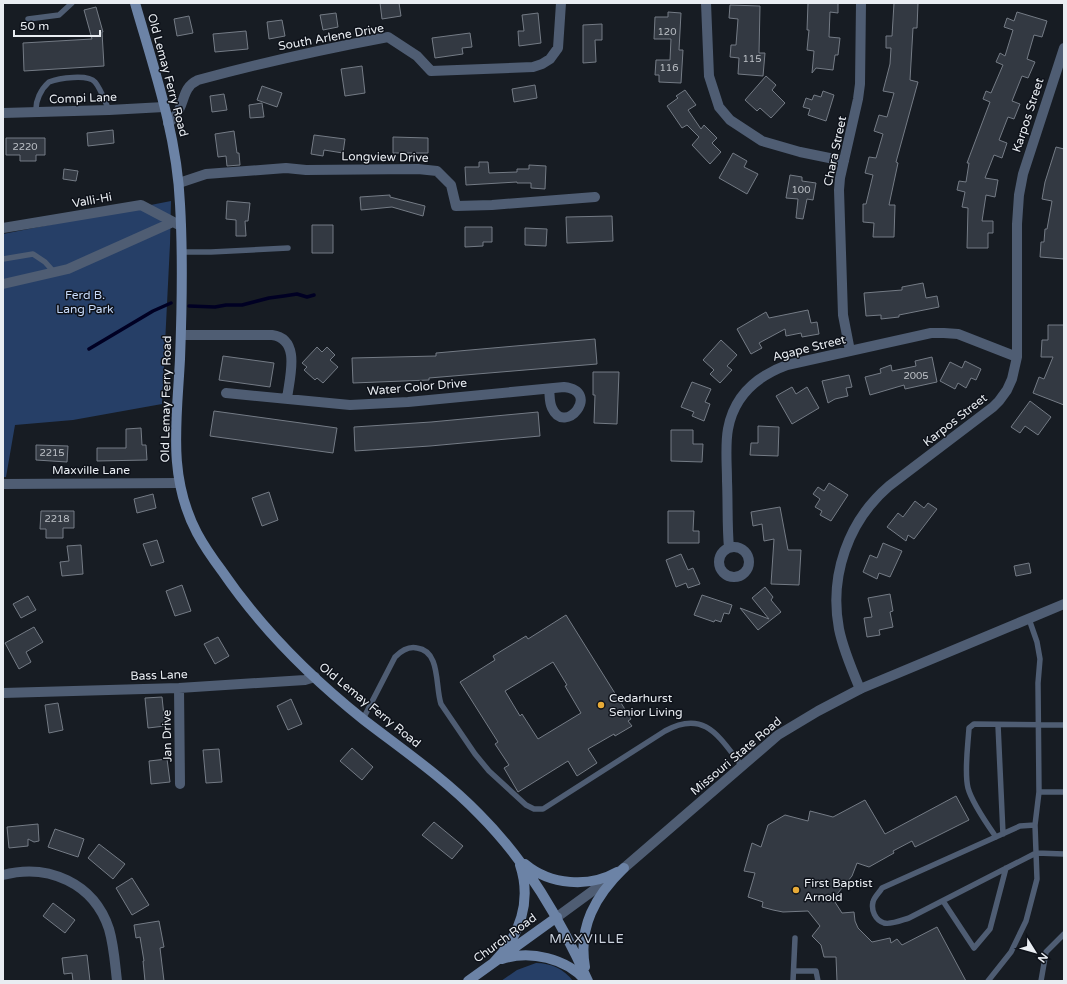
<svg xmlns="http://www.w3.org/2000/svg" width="1067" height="984" font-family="'Varela Round',sans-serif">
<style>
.green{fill:#263f67}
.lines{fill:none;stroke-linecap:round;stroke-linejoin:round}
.stream{stroke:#000023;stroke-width:3.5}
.building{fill:#333942;stroke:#747b85;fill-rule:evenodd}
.service{stroke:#4f5d73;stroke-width:5.5}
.minor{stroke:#4f5d73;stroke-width:10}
.tertiary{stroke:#4f5d73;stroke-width:10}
.secondary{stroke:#6c83a6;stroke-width:10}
.poi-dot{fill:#e8ab37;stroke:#0e121a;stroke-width:1.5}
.labels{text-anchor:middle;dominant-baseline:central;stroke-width:3;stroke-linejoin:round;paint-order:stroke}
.number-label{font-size:10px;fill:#bcc0c6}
.street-label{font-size:12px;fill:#e9edf2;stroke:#0e121a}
.park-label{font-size:12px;fill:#c7daf9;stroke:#0e121a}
.poi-label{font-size:12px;fill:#e9edf2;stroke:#0e121a;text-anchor:start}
.neighbourhood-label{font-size:13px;letter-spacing:1px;fill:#cdd4df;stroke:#0e121a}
</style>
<rect width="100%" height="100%" fill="#171c23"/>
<path class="green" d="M171,201L170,244L162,404L73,420L15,425L6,477H3V234Z
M536,963C551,963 564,969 573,981H501L517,970Z"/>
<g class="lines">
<path class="stream" d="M189,306L215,307L226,305H242L269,298L284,296L297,294L307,297L314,295
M89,349L153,311L171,303"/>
</g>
<path class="building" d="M380,3H399L401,16L382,19Z
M808,3H838V13L830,12L829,37L840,38L838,55H835L833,70L816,68L812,73L814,51L807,50L809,30H807Z
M894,3H918L917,28H913L910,80L918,82L896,162L898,163L889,205H895L894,237H873L874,223L863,222V204H866L873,175L865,173L869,157L876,158L883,134L874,131L879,115L887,117L894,93L883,91L890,64L891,48H886V36H892Z
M730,5L760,6L759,53H765L763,76L738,74L739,58L730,57L731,45H736L738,19L729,18Z
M96,7L103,32H102L104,66L24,71L23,43L92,39L84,10Z
M668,12L681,13L679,50H683L681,83L659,82V75H655L656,60H670L671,39H654L655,17H668Z
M1017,12L1047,21L1042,37L1034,35L1027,59L1035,62L1028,78L1022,76L1012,101L1020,104L1014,119L1008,117L999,140L1007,143L1002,158L994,155L985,178L998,180L995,197L986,195L982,221H993V233H988V248H967L968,208L962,207L965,192L957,190L959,181L966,182L969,163H967L990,102L983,99L986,91L991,93L1003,65L996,62L1000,53L1005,56L1013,30L1004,27L1007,18L1014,21Z
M336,13L338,27L323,30L320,15Z
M538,13L541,43L519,46L518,31H524L522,15Z
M189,16L193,33L177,36L174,19Z
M282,20L285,36L269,39L267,22Z
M602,24V40H595L596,62L583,63V25Z
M246,31L248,49L215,52L213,34Z
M470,33L472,47L462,48L463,54L435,58L432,38Z
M362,66L365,93L345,96L341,69Z
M766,76L776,85L772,90L785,103L771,118L760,108L757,111L745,100Z
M535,85L537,98L514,102L512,89Z
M262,86L282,93L277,107L257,100Z
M685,90L696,105L688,110L701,129L704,125L717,138L712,143L721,152L710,164L692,145L699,137L687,125L682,128L667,106L678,98L676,96Z
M823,91L834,95L826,121L808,115L810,109L803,107L806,98L812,100L814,95L821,97Z
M224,94L227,110L212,112L210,96Z
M262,103L264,117L250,118L249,105Z
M113,130L114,143L88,146L87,133Z
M234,131L237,153H239L240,165L227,166L226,156L218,157L215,134Z
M314,135L345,139L343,153L324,150L323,156L311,154Z
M393,137L428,138V153H393Z
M6,138H45V155H36V161H20V155H6Z
M1056,147L1064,149V259L1040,257L1041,242H1044L1045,229H1047L1052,201L1042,199L1045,182Z
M733,153L747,161L744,167L758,174L747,194L719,178Z
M479,162H488L489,173L517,172V169H529V165L546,166L545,189L531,188V183H517V182L466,185L465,167H479Z
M64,169L78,171L76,181L63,179Z
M790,175L802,177V181L816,183L813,200L807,199L803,219L796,218L798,199L786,198Z
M390,195V197L425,206L423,216L392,207L361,210L360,197Z
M227,201L250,203L248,221H245L246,236H236V220L226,219Z
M612,216L613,241L567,243L566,217Z
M312,225H333V253H312Z
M465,227H492V242H483V246L465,247Z
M525,228L547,229L546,246L525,245Z
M923,283L926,298L937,296L939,307L899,315V317L881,319V315L866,316L864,293L902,290V287Z
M808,310L811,323L817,322L819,334L802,337L801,333L786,336L785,329L759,343L762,348L751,354L737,329L766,312L769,318Z
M1048,325H1064V405L1033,393L1039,377L1044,379L1053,357H1041L1042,340H1048Z
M595,339L597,364L429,378V380L353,383L352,358L436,356V353Z
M721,340L737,355L727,366L732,370L720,383L710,374L714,370L703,360Z
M317,347L322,352L327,347L335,355L330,360L338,367L323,383L317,378L315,380L304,370L307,367L302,363Z
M223,356L274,363L270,387L219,380Z
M932,357L937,382L905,389L904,385L870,395L865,377L881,373L880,369L891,365L892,371L916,366L915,361Z
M965,361L981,369L976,380L971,378L966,388L958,383L955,389L940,381L950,362L962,368Z
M593,372H619L617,424L594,423L595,395H593Z
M849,375L852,387L846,388L848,396L835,399L828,403L822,381Z
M692,382L711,389L705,402L710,404L704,421L692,416L694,412L681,407Z
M792,387L796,394L807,387L819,408L792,424L776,396Z
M1030,401L1051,417L1038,435L1025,426L1020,433L1011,427Z
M214,411L337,428L333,453L210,436Z
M538,412L540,436L430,446L355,451L354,427L431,422Z
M758,426L779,427L778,456L750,455L751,443H758Z
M141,428L142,445H146L147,460L97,461V448H126V429Z
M671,430H693V444H703L702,462L671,461Z
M36,445L68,446L67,462L36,460Z
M829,483L848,495L831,521L820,515L822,511L815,507L820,499L813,494L818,487L824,491Z
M269,492L278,520L262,526L252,498Z
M153,494L156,508L137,513L134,499Z
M915,501L924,508L928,503L937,509L914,539L908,535L906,541L887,527L898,513L903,517Z
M780,507L788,550H801L799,585L771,584L774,539L764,541L762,524L753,526L751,512Z
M41,511H74V528H63V538H46V529H40Z
M668,511H694L693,531H699V543H668Z
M157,540L164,562L151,566L143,544Z
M883,543L902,551L890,577L879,573L877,579L863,572L870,555L877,558Z
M81,545L83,574L62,576L60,562L69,561L67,546Z
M681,554L688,570L693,568L700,584L688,588L686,583L676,587L666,560Z
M1029,563L1031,573L1016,576L1014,566Z
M182,585L191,611L175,616L166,591Z
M765,587L773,597L771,600L781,612L758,630L740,608L769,619L752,598Z
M890,594L893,611L890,612L893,627L879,630L880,635L867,637L864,618L872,617L868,598Z
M702,595L732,605L729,614L724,613L721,622L715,620L714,622L694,615Z
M28,596L36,610L21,618L13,604Z
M566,615L631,719L628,721L632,726L615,736L614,734L588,749L597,763L577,776L568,761L518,792L504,768L509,765L495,744L498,742L460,682L495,660L493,656L526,636L528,639ZM553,662L567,685L565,686L581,713L538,739L522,714L520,716L505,691Z
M34,627L43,642L26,652L31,662L19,669L5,643Z
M218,637L229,656L215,664L204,644Z
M162,697L165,726L148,728L145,698Z
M291,699L302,724L288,730L277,706Z
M58,703L63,730L49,733L45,705Z
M352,748L373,767L362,780L340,761Z
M219,749L222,782L206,783L203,750Z
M167,759L170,782L151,784L149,761Z
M956,796L969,820L915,847L912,841L893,851L894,853L869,867L857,863L852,876L833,899L842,913L854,912L855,921L858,928L872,942L890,938L891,943L897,939L902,945L937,927L966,981H837L836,957H824L821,945L812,936L820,926L808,911L783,912L773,910L762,907L763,902L748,897L755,873L744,871L752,843L761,847L768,825L785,815L808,821L810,811L833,817L865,800L885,834Z
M434,822L463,846L452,859L422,835Z
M38,824L39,841L34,842L28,839V846L9,848L7,827Z
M55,829L84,839L78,857L48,847Z
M99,844L125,864L113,879L88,858Z
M132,878L149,905L132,915L116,888Z
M53,903L75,920L65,933L43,916Z
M159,921L164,947L160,948L164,981H145L143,961H144L140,937L136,938L134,925Z
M87,955L90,981H73L72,973L64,974L62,958Z"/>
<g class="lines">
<path class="service" d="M28,19L59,15L72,3
M36,112C35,101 41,89 49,82C59,78 88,74 95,82C101,89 105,102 109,110
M182,252H211L288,248
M3,259L33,254L45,262L54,272
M363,719L395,657C401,651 408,646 417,648C441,651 435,687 441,704L475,754L489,771L526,805L534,809H543L665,731C705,709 719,737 742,766
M998,725L1003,834
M1039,792H1064
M1035,825L1020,826L882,888C880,892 874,897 873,902C871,910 875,920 884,923C891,925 902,920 909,918L1036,853L1064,854
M996,837C987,824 972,803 968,788C964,772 968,745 969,728L974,724L1064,725
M943,901L974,948L990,929L1006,868
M794,971H816L818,981
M793,981L795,938
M988,981L1011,952L1026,921L1037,879L1035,825L1039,792L1038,683L1040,659L1037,642L1029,619
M1041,981L1046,952L1064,934"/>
<path class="minor" d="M706,3L709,76L719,107L730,120L762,141L800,152L844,161
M3,113L109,110L164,107
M168,123C171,121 174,119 175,116C186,103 181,88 198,80C261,63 324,49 388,37L417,56L431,71L533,67L542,64L550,59L558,48L561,3
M179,183L206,174L286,168L306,170L418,169L437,171L451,185L456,206L492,205L595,197
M3,228L141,205L181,226
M3,284L68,269L173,222
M181,335H272C302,339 289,379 287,399
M850,351L843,315L839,190L840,178L858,99L860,84L861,3
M226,393L350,405L408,402L564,387C602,391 565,437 552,408C549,402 550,395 549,389
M3,484L179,483
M719 562a15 15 0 1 1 30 0a15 15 0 1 1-30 0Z
M729,548C727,526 728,503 727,481C727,464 725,445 728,429C734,396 757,376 787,365L931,333H944L958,334L1017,357
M179,688L180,784
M860,689C852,670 843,649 839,629C829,576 848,521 889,486L993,407L999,401L1007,390L1012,379L1017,357V224L1019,195L1023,174L1064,48
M3,693L179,688L305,680L315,677
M3,875C48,863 94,883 109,929C114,946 115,964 117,981"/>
<path class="tertiary" d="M557,917L624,868L778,735L818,711L860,689L1064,604"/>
<path class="secondary" d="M135,3C154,69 177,135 180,204C183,255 182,307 180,359C177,420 167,476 197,533C204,546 213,559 222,571C261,628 310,677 364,720C403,750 444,778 479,814C527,862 560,919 588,981
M525,864C550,885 589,888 617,872
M502,959C530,950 566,958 586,981
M494,962C520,936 532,901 520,865
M585,967C578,927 595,896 624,868
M468,981L557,917"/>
</g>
<g class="poi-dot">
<circle cx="601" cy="705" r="4"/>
<circle cx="796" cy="890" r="4"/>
</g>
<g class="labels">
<g class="number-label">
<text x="667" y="32">120</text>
<text x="752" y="59">115</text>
<text x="669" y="68">116</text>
<text x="25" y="147">2220</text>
<text x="801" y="190">100</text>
<text x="916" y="376">2005</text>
<text x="52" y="453">2215</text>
<text x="57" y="519">2218</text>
</g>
<g class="street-label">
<text transform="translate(331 37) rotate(-10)">South Arlene Drive</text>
<text transform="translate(168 75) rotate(75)">Old Lemay Ferry Road</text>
<text transform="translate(83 98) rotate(-2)">Compi Lane</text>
<text transform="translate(1028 115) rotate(-72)">Karpos Street</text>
<text transform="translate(835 151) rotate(-78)">Chara Street</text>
<text transform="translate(385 157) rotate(1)">Longview Drive</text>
<text transform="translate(92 200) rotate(-10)">Valli-Hi</text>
<text transform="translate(809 348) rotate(-14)">Agape Street</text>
<text transform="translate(417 387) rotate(-5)">Water Color Drive</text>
<text transform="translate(166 399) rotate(-89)">Old Lemay Ferry Road</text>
<text transform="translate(955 420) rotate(-38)">Karpos Street</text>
<text x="91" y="470">Maxville Lane</text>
<text transform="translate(159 675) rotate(-2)">Bass Lane</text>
<text transform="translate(370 705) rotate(39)">Old Lemay Ferry Road</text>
<text transform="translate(167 736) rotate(-91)">Jan Drive</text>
<text transform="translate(736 756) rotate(-40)">Missouri State Road</text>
<text transform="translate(505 938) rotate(-36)">Church Road</text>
</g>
<g class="park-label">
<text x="85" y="295">Ferd B.<tspan x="85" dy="14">Lang Park</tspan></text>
</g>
<g class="poi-label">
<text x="609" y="698">Cedarhurst<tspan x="609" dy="14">Senior Living</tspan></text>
<text x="804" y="883">First Baptist<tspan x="804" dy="14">Arnold</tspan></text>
</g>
<g class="neighbourhood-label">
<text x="587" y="939">MAXVILLE</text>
</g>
</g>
<rect width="1067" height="984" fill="none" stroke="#e9edf2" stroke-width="8"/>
<g transform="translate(1035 952) rotate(127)" stroke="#0e121a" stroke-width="3" paint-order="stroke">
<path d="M0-3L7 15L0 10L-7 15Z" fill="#e9edf2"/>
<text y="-6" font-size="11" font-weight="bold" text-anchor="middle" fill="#e9edf2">N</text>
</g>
<path d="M14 30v6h86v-6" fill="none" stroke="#e9edf2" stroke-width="2"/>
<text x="20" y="30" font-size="12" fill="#e9edf2" stroke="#0e121a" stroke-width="3" paint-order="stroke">50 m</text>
</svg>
